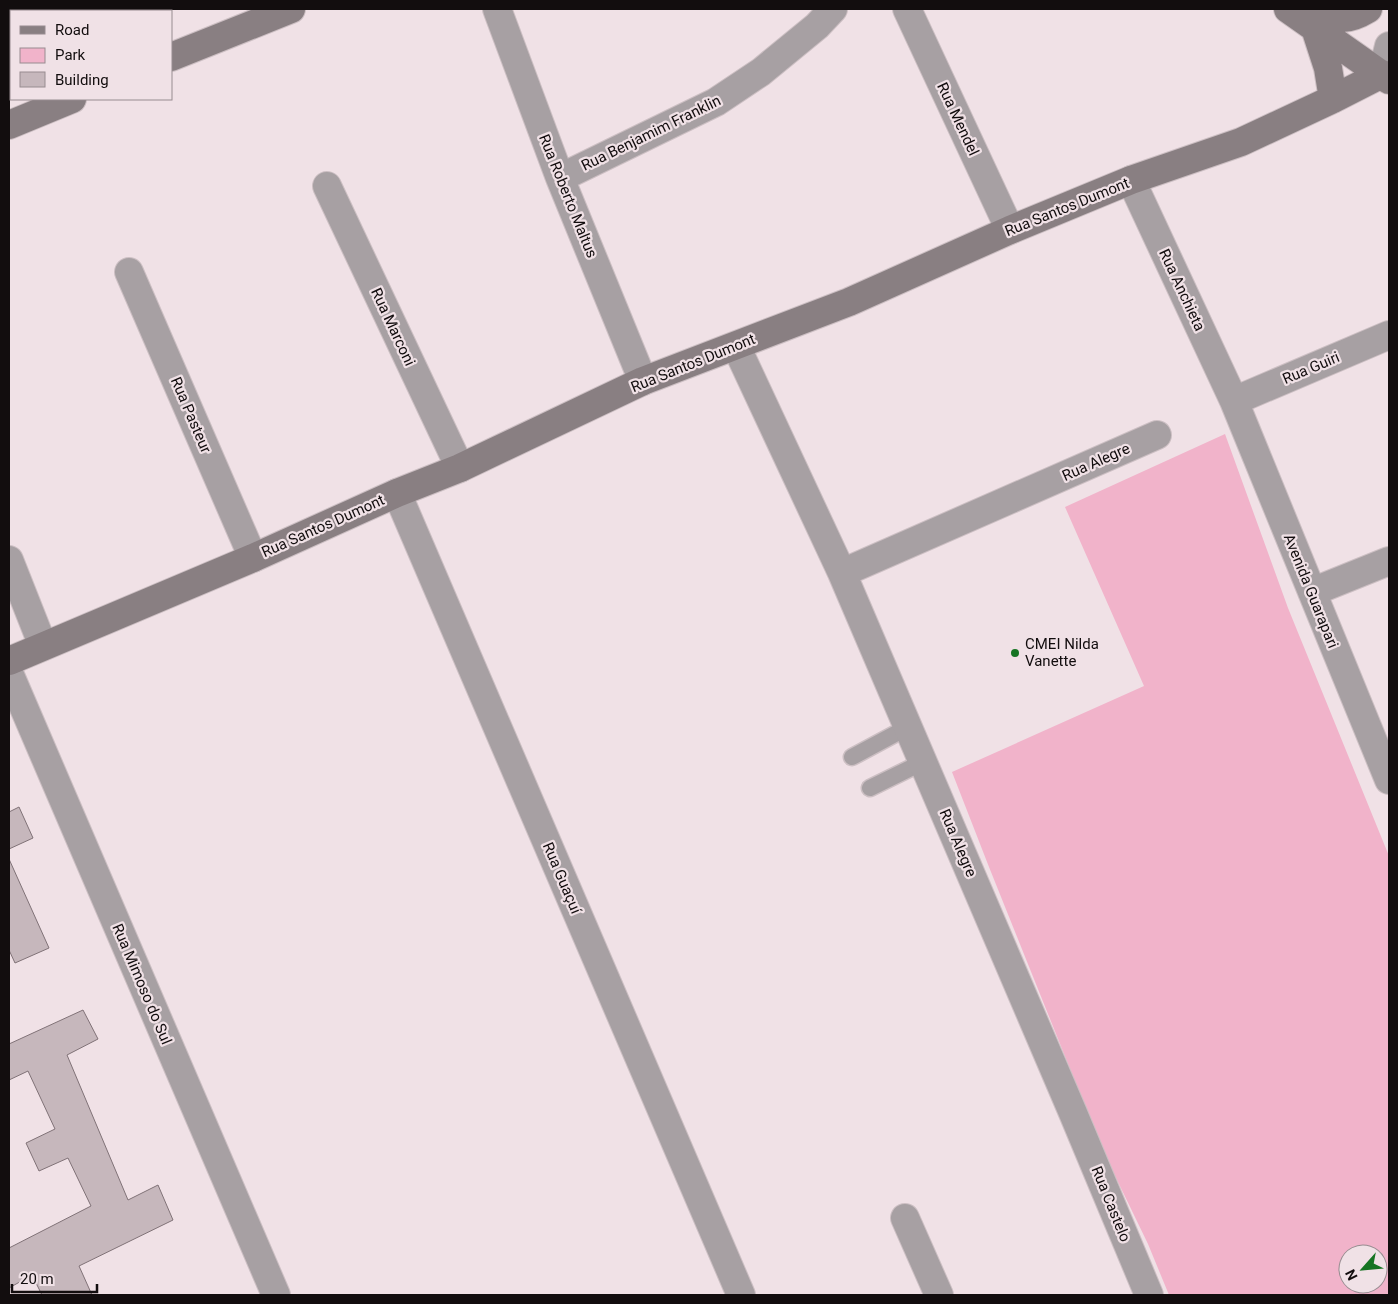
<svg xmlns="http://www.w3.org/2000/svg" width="1398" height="1304" font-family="Roboto,sans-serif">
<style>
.green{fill:#f1b3ca;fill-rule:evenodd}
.building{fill:#c6b7bc;stroke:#807277}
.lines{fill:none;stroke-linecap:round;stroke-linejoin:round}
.lane-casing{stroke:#ccbfc3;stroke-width:19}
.street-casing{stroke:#ccbfc3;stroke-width:30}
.secondary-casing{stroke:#ccbfc3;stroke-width:30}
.lane{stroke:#a7a0a3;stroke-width:16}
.street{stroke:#a7a0a3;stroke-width:28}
.secondary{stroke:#897f82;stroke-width:28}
.poi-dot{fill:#167423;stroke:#f0e1e6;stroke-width:2}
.labels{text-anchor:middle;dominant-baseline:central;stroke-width:4.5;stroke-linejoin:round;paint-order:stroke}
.street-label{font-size:15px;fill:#120d0e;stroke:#f0e1e6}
.poi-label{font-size:15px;fill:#120d0e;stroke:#f0e1e6;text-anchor:start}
</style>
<rect width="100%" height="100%" fill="#f0e1e6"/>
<path class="green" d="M1225,434L1288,608L1389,856V1295H1169L1148,1244L1103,1151L989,867L952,772L1144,686L1065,507ZM1348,1254H1378V1284H1348Z"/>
<path class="building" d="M19,807L33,838L9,849V812Z
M9,859L49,948L15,963L9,950Z
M83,1010L98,1039L67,1055L128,1200L158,1185L173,1220L79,1266L92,1295H42L32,1275L9,1288V1248L91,1206L68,1158L39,1171L26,1143L55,1129L28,1071L9,1080V1044Z"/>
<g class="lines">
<g class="lane-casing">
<path id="lane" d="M852,757L908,727
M870,788L923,762"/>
</g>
<g class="street-casing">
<path id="street" d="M114,9L115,11
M497,9L560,178L643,381
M907,9L1010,230
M1382,74L1389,46
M560,178L716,102L761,72L817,26L833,9
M1131,180L1234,401L1389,780
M327,186L460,468
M129,272L253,558
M736,346L842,573L1073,1113L1149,1295
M1234,401L1389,335
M397,493L741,1295
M9,560L43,646
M842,573L1157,435
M1312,592L1389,561
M9,673L276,1295
M905,1218L939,1295"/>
</g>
<g class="secondary-casing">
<path id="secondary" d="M1288,9L1389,80
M1313,9C1337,19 1345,23 1368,9
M1315,28L1328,68L1333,99
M171,57L291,9
M9,125L72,99
M9,661L253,558L397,493L460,468L643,381L849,302L1010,230L1131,180L1241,142L1333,99L1382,74"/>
</g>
<use href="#lane" class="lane"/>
<use href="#street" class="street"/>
<use href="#secondary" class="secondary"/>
</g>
<circle class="poi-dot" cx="1015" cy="653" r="5"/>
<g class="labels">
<g class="street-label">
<text transform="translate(958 119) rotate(65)">Rua Mendel</text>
<text transform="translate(651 133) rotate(-26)">Rua Benjamim Franklin</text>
<text transform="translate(568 196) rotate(68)">Rua Roberto Maltus</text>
<text transform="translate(1067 207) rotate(-22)">Rua Santos Dumont</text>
<text transform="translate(1182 290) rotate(65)">Rua Anchieta</text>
<text transform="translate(393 327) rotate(65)">Rua Marconi</text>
<text transform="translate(693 363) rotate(-22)">Rua Santos Dumont</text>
<text transform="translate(1311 368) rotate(-23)">Rua Guiri</text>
<text transform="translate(191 415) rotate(67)">Rua Pasteur</text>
<text transform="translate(1096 462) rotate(-24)">Rua Alegre</text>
<text transform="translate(323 526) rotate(-24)">Rua Santos Dumont</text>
<text transform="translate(1311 591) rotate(68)">Avenida Guarapari</text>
<text transform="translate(958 843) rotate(67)">Rua Alegre</text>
<text transform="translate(562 878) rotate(67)">Rua Guaçuí</text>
<text transform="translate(142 984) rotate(67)">Rua Mimoso do Sul</text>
<text transform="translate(1111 1204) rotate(68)">Rua Castelo</text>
</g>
<g class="poi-label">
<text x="1025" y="644">CMEI Nilda<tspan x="1025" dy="17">Vanette</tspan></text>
</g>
</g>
<rect width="1398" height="1304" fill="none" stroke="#120d0e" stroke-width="20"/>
<rect x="10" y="10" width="162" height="90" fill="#f0e1e6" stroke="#978c90"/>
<rect x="20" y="26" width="25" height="8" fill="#897f82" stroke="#978c90"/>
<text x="55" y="35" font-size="15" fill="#120d0e">Road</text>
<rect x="20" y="48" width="25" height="15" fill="#f1b3ca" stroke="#978c90"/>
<text x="55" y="60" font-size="15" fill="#120d0e">Park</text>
<rect x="20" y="72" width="25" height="15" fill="#c6b7bc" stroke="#978c90"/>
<text x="55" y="85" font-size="15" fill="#120d0e">Building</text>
<g transform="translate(1363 1269) rotate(243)"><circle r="24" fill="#f0e1e6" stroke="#978c90"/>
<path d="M0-4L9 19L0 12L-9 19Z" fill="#167423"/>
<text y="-8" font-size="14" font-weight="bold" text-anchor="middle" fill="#120d0e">N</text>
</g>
<path d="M12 1284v8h85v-8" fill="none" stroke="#120d0e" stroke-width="2.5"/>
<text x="20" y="1284" font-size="15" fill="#120d0e" stroke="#f0e1e6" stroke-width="4" paint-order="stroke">20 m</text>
</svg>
